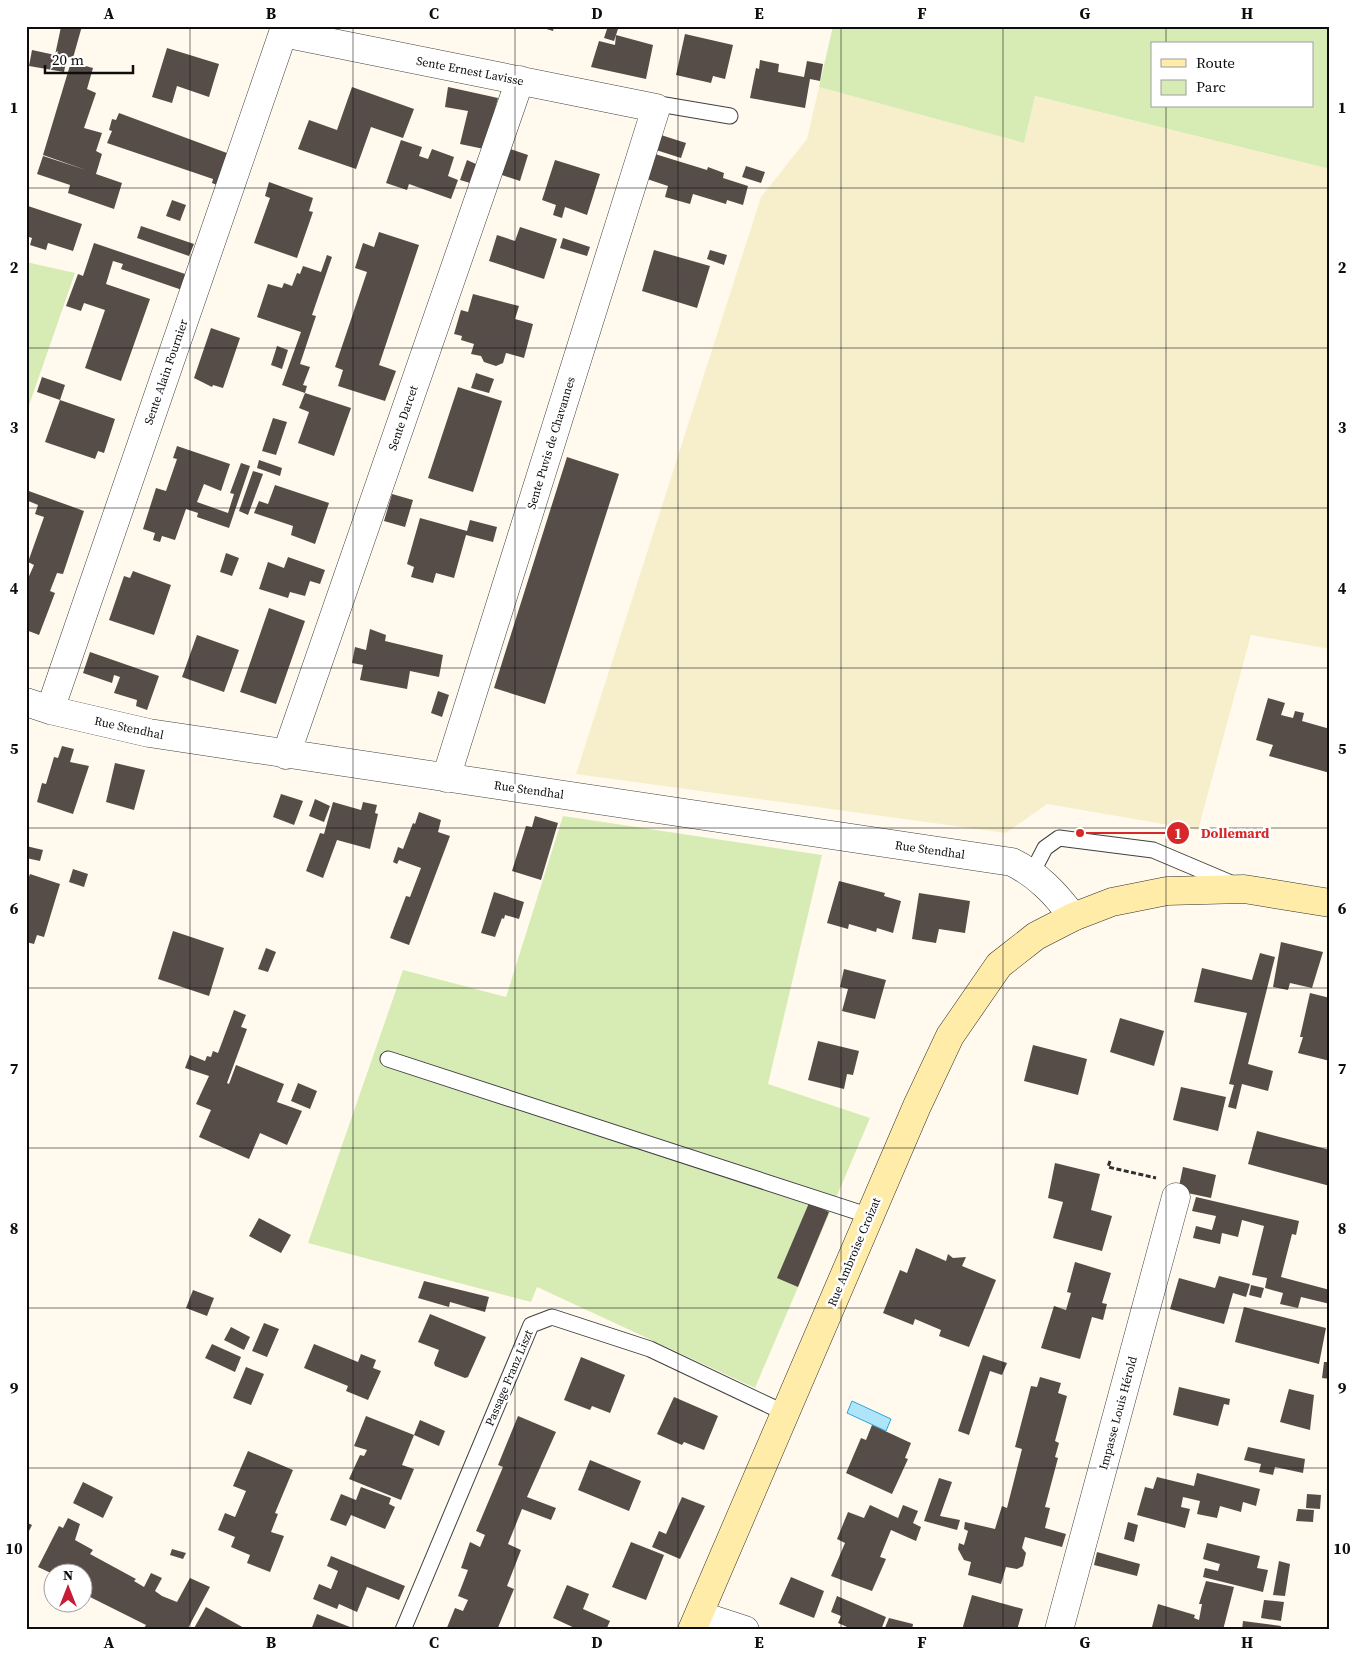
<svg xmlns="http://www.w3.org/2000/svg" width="1356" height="1656" font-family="'Source Serif 4',serif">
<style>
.farmland{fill:#f7efcb}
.green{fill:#d7ecb4;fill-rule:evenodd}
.water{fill:#aee5fa;stroke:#30a5d6}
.building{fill:#564d49}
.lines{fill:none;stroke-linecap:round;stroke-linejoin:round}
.lane-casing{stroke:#404040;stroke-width:17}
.street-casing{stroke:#404040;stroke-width:29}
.secondary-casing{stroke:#2f2f2f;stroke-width:29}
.path{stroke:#2f2f2f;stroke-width:3;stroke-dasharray:5 2.5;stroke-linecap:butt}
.lane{stroke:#fff;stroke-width:15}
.street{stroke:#fff;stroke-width:28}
.secondary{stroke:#ffeca8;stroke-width:28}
.grid{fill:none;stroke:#0d0d0d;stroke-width:1;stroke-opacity:0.55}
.labels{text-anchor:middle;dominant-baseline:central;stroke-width:5;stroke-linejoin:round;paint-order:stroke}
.street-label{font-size:12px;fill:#0d0d0d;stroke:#fff}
.leader{fill:none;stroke:#d62828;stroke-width:2}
.callout-dot{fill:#d62828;stroke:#fff;stroke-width:2}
.mark-label{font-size:15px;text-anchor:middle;font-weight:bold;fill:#fff}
.callout-label{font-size:14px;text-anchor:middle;font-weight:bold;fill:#d62828;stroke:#fff;stroke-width:5;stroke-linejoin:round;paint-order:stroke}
.neatline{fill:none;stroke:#0d0d0d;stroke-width:2}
.grid-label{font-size:16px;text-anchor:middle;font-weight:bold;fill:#0d0d0d}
</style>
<rect width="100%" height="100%" fill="#fffaed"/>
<path class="farmland" d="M819,87L1024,143L1034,96L1330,169V649L1251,635L1198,830L1047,804L1006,833L576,774L761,197L807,139Z"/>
<path class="green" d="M833,26H1330V169L1035,96L1024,143L819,87ZM1152,44H1312V106H1152Z
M26,262L75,273L26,414Z
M563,816L822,855L768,1084L870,1118L755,1388L537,1287L531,1302L308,1243L403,970L506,997Z"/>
<path class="water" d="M852,1401L891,1419L886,1431L847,1413Z"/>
<path class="building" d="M70,26H82L73,58L67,57L64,72L29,66L32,50L55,55L61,27L69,29Z
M537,26H554L553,31Z
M608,26H619L614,41L604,38Z
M685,34L733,45L725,79L713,76L711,83L676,75Z
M616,35L653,45L646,79L591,67L599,41L615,45Z
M167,48L219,64L209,97L177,86L172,103L152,97Z
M760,60L779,64L778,72L804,77L807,61L823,64L820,81L810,79L805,108L750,98L756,68L759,69Z
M71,62L93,68L87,89L96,93L84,128L102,133L96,151L102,154L96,174L122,183L114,209L68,193L70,185L37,174L43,156L86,170L43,155Z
M352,87L414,109L403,138L371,127L356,169L298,149L309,120L337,130Z
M448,87L498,98L484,149L460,144L468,111L445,107Z
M119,113L235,156L224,188L212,183L213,179L107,143L112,131L109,130L112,119L116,120Z
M661,135L686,143L681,158L656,150Z
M401,140L422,147L419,156L428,159L432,149L454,157L448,176L458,180L451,199L409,184L407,190L386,183Z
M504,147L528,155L520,181L496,173Z
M655,154L707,170L708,167L724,173L723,178L748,186L743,205L727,200L726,204L693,194L690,204L665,197L668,186L647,179Z
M467,160L476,164L470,183L460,180Z
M555,160L600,174L587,215L565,207L562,218L553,215L556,205L542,200Z
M746,166L765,172L761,183L742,177Z
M269,182L313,198L309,211L313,212L297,258L254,243L270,198L265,196Z
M172,200L186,205L180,221L166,216Z
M28,206L82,224L73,251L48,243L46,250L30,245L32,238L26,236Z
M141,226L194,244L189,256L137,238Z
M520,227L557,239L544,279L489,261L497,235L515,241Z
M379,232L419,245L379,365L396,371L385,401L338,386L343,370L335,367L367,272L355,268L363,243L374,247Z
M563,238L590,247L587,256L560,248Z
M94,243L191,276L185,291L121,269L123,264L113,261L106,284L150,299L121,381L85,368L105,310L84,303L81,311L66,306L78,274L83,276Z
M654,250L710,266L697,308L642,291Z
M710,250L727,255L724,265L707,259Z
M327,255L332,257L312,315L316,316L300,364L310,367L303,385L307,386L305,393L282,385L301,332L257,317L268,284L282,288L284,283L292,286L297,273L300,274L303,266L321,272Z
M473,294L519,306L515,319L533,324L524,358L506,353L503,363L496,366L484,362L481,356L471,354L474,344L461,340L462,336L454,334L461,310L468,312Z
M211,328L240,338L223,388L213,385L212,387L194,378Z
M277,346L288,350L282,369L271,365Z
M476,373L494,379L489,393L471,388Z
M42,377L65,385L60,400L37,392Z
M458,387L502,401L473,492L428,478Z
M305,393L351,408L334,456L298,443L309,412L299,408Z
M60,400L115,419L104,453L98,451L95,459L45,442Z
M273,418L287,422L276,455L262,451Z
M177,446L230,464L221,491L204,484L197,502L228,513L234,494L230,493L241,463L250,466L229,528L197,517L198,513L186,509L175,540L162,536L160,542L153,540L155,533L143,529L156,488L166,491L177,459L173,458Z
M567,457L619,474L545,704L494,688Z
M259,460L282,468L280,476L257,468Z
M253,471L263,474L248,515L239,511Z
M275,485L329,503L315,544L291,535L293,526L254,513L259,501L268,504Z
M26,490L84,511L63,574L57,573L50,591L55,593L39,635L26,630V583L34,565L28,562L44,517L35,514L38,505L26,500Z
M392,494L413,500L405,527L384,521Z
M420,518L467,531L470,520L497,527L493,542L466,535L454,578L436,573L433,583L411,577L414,567L407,564Z
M226,553L239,558L232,576L220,572Z
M288,557L325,570L320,584L310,581L305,596L290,592L288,598L259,589L268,562L284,568Z
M133,571L171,585L154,635L109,620L124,576L130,578Z
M269,608L305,621L276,704L240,692Z
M370,629L386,635L385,641L443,655L439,677L410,671L407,689L360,680L363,665L352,663L355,647L366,650Z
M197,635L239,650L224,692L182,677Z
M90,652L159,676L147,710L136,706L137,700L114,693L120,677L114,675L112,683L83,673Z
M438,691L449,695L442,717L431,713Z
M1268,698L1285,703L1281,715L1293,718L1295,711L1304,713L1302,721L1330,729V773L1269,756L1273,745L1256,740Z
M62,746L74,749L70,762L89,766L73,814L37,802L42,783L46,784L54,757L58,758Z
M115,763L145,770L134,810L106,802Z
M281,794L303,801L294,825L273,817Z
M315,799L330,806L324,822L309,816Z
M333,802L361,810L363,802L377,805L375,813L378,814L370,849L337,840L323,878L306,871L320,833L324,834Z
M419,812L441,820L438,832L450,836L409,945L390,938L406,896L410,897L421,868L399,860L397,864L393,862L398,847L403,849L413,823L415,824Z
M535,816L558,823L541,880L512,871L526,826L532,827Z
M26,846L43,850L40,861L26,858Z
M73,869L88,874L84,887L69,882Z
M30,874L60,884L44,937L37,935L34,944L26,942V885Z
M839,881L885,893L884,896L901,901L893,933L877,928L876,932L849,924L848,929L827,923Z
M494,892L524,902L519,919L505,915L504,919L502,918L495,937L481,933Z
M919,893L970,901L965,933L939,929L936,943L912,939Z
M173,931L224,948L209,996L158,979Z
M1281,942L1323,952L1312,988L1290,983L1288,990L1273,987Z
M266,948L276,952L268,972L258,969Z
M1260,953L1275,957L1248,1064L1273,1071L1268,1091L1242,1084L1236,1109L1228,1107L1234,1085L1229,1084L1247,1013L1194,1002L1202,968L1252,980Z
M844,969L886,980L875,1019L842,1011L848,989L840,987Z
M1310,993L1330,998V1061L1298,1053L1303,1037H1300Z
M234,1010L246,1015L241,1027L247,1029L227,1083L229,1084L236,1065L284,1084L277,1102L302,1111L287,1145L260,1133L249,1159L199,1137L211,1110L196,1104L209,1076L185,1068L190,1055L205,1061L207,1056L211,1057L213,1051L218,1053Z
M1120,1018L1164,1031L1154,1066L1110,1052Z
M818,1041L859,1051L853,1075L847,1074L844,1089L808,1080Z
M1033,1045L1087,1059L1078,1095L1024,1081Z
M298,1083L317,1091L310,1109L291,1101Z
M1181,1087L1226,1097L1218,1131L1173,1120Z
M1257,1131L1330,1150V1186L1248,1164Z
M1055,1163L1100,1174L1091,1210L1112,1216L1102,1251L1053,1238L1063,1202L1048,1198Z
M1183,1167L1216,1175L1211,1198L1178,1191Z
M1196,1197L1299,1221L1296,1235L1292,1234L1281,1277L1330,1290V1304L1301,1297L1298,1308L1280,1304L1283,1293L1265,1288L1267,1278L1252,1275L1264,1226L1242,1220L1238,1237L1222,1233L1220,1244L1193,1238L1196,1226L1212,1230L1216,1216L1192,1211Z
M809,1203L829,1212L798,1287L777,1278Z
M259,1218L291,1235L281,1253L249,1236Z
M916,1248L946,1261L948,1254L953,1258L966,1257L962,1266L996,1280L969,1347L939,1336L941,1330L915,1319L913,1325L883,1313L900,1270L907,1273Z
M1075,1262L1111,1273L1102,1303L1107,1304L1103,1320L1092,1317L1080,1359L1041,1348L1054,1306L1066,1310L1071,1293L1067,1292Z
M1219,1276L1250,1284L1246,1297L1233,1293L1224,1324L1170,1309L1179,1278L1215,1288Z
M424,1281L489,1297L485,1312L450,1302L449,1307L418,1298Z
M1251,1285L1264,1288L1261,1298L1249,1295Z
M193,1290L214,1298L207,1316L186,1308Z
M1244,1307L1326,1328L1319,1364L1235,1342Z
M430,1314L486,1337L468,1377L465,1378L435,1366L434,1363L439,1350L418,1342Z
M264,1323L279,1329L267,1357L252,1351Z
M231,1327L250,1337L244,1350L224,1340Z
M212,1344L241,1357L235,1372L205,1358Z
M314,1344L358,1362L361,1354L376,1360L373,1368L381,1371L368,1400L346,1391L348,1386L304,1368Z
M983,1355L1007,1363L1002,1375L990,1371L969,1435L958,1431Z
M581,1357L625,1375L610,1413L592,1406L590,1410L564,1400Z
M1324,1362H1330V1379L1322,1378Z
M246,1367L264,1374L251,1405L233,1398Z
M1040,1377L1061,1383L1058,1393L1067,1396L1055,1441L1059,1443L1055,1457L1058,1458L1045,1507L1050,1508L1045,1528L1066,1534L1062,1547L1025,1537L1022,1548L1026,1553L1023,1566L1017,1569L1006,1567L1001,1584L968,1575L971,1562L964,1560L958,1549L959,1543L964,1545L968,1531L964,1529L965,1522L995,1529L1002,1506L1007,1508L1022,1449L1015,1447L1031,1386L1037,1387Z
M1179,1387L1230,1399L1229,1405L1224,1404L1218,1426L1173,1415Z
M1289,1389L1314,1395L1310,1430L1280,1422Z
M674,1397L718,1416L704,1450L684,1442L682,1445L657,1434Z
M366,1416L414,1435L402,1465L414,1469L401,1500L349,1479L360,1455L364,1456L367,1450L354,1446Z
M518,1416L556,1432L527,1497L556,1508L551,1520L522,1509L508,1544L521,1550L507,1586L514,1589L497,1630H446L455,1608L463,1611L468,1600L458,1596L468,1570L461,1568L470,1542L480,1547L485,1535L476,1531L503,1467L498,1465Z
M420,1420L445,1431L439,1446L414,1435Z
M872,1425L911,1443L905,1458L908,1459L892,1494L846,1473L861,1438L866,1440Z
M1248,1447L1305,1459L1303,1473L1275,1467L1273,1475L1259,1472L1261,1464L1244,1460Z
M248,1451L293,1470L275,1513L278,1514L271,1532L284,1536L270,1572L247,1563L250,1555L231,1547L235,1537L218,1530L225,1513L235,1517L246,1491L233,1486Z
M590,1460L641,1481L629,1511L578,1490Z
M1197,1473L1260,1489L1256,1506L1243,1502L1241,1512L1220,1506L1217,1518L1197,1514L1200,1501L1183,1497L1181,1507L1190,1509L1185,1528L1137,1515L1145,1487L1153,1489L1157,1477L1194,1486Z
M939,1478L952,1482L940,1516L960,1520L957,1530L924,1521Z
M83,1482L113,1497L103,1518L73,1503Z
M361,1487L391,1498L389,1504L395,1507L385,1529L351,1515L346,1526L330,1520L341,1494L356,1500Z
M1307,1494L1321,1495L1320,1509L1306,1508Z
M682,1497L705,1506L680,1559L652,1547L659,1531L666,1534Z
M870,1505L898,1518L903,1505L918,1511L913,1523L921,1527L916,1541L891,1530L880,1557L886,1559L872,1591L831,1576L845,1543L837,1539L848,1512L864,1518Z
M1298,1509L1314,1510L1313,1522L1296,1521Z
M68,1518L80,1524L75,1540L93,1550L90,1554L136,1579L134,1581L144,1587L151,1573L162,1578L155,1591L162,1596L177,1602L190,1578L210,1587L187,1630H143L146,1625L82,1593V1574H53L38,1567L59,1526L63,1528Z
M26,1522L32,1525L26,1537Z
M1128,1522L1138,1525L1134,1542L1124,1539Z
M631,1542L664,1555L646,1600L612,1587Z
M1207,1543L1260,1556L1257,1568L1268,1570L1263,1592L1203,1577L1205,1568L1218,1571L1220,1564L1203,1559Z
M172,1549L186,1553L183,1559L170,1555Z
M1097,1552L1140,1564L1137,1576L1094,1565Z
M331,1556L405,1586L399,1600L367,1587L357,1612L339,1604L337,1609L313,1599L319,1584L331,1589L338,1571L327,1566Z
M1279,1561L1290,1564L1285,1596L1273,1595Z
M791,1577L824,1591L814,1618L779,1604Z
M1206,1581L1234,1587L1223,1630H1163L1152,1627L1158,1604L1195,1615L1194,1618L1199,1620L1202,1604H1199Z
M567,1585L589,1594L583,1609L610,1621L606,1630H579L553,1618Z
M972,1595L1023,1609L1017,1630H962Z
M837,1596L886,1617L881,1630H854L838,1623L841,1616L831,1612Z
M1264,1600L1284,1602L1281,1621L1261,1618Z
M206,1607L244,1628L248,1630H193Z
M317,1614L350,1627L349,1630H311Z
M889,1618L913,1624L912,1630H884Z
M1243,1621L1281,1626L1280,1630H1242Z"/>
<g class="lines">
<g class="lane-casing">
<path id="lane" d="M656,108L665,105L730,116
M1032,873L1045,848L1059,838L1153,850L1231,883
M388,1059L870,1216
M403,1630L531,1325L552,1317L650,1349L785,1413"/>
</g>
<g class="street-casing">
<path id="street" d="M26,702L50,710L149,733L1012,862C1038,875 1055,893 1073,917
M50,710L283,33L656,108L446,778
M286,755L520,80
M699,1615L745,1630
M1059,1630L1176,1197"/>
</g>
<g class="secondary-casing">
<path id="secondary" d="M692,1630L917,1106L950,1036L999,965L1036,936L1073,917L1112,902L1167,891L1244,889L1330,903"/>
</g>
<path class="path" d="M1110,1161L1108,1167L1156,1178"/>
<use href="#lane" class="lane"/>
<use href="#street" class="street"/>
<use href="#secondary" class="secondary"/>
</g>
<path class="grid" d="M190,26V1630M353,26V1630M515,26V1630M678,26V1630M841,26V1630M1003,26V1630M1166,26V44M1166,106V1630M26,188H1330M26,348H1330M26,508H1330M26,668H1330M26,828H1330M26,988H1330M26,1148H1330M26,1308H1330M26,1468H1330"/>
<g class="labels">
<g class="street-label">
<text transform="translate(470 71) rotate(11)">Sente Ernest Lavisse</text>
<text transform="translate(166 372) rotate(-71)">Sente Alain Fournier</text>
<text transform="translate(403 418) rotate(-71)">Sente Darcet</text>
<text transform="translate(551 443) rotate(-73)">Sente Puvis de Chavannes</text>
<text transform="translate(129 728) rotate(12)">Rue Stendhal</text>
<text transform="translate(529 790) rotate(8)">Rue Stendhal</text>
<text transform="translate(930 850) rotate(8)">Rue Stendhal</text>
<text transform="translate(854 1252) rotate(-67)">Rue Ambroise Croizat</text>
<text transform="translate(509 1378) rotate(-67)">Passage Franz Liszt</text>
<text transform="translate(1118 1413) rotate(-75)">Impasse Louis Hérold</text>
</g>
</g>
<path class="leader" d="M1080 833L1178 833"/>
<g class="callout-dot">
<circle cx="1080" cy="833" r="5"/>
<circle cx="1178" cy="833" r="12"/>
</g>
<g class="mark-label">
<text x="1178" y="839">1</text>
</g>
<g class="callout-label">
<text x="1235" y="838">Dollemard</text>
</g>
<rect width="1356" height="1656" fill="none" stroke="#ffffff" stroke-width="55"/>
<rect x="1151" y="42" width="162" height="65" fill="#ffffff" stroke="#9e9e9e"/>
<rect x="1161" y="59" width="25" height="8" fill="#ffeca8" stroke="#9e9e9e"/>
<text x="1196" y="68" font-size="15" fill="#0d0d0d">Route</text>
<rect x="1161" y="80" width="25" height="15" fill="#d7ecb4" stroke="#9e9e9e"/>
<text x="1196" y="92" font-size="15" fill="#0d0d0d">Parc</text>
<g transform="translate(68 1588)"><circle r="24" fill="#ffffff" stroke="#9e9e9e"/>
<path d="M0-4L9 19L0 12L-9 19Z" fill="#c61c35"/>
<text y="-8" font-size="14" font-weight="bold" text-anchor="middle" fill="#0d0d0d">N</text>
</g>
<path d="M45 65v8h88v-8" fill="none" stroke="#0d0d0d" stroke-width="2.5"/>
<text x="52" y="65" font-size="15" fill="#0d0d0d" stroke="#ffffff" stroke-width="4" paint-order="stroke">20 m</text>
<rect x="28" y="28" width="1300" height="1600" class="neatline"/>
<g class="grid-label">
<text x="109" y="19">A</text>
<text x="271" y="19">B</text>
<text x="434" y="19">C</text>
<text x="597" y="19">D</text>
<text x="759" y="19">E</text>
<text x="922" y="19">F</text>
<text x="1085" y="19">G</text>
<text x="1247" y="19">H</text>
<text x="14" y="113">1</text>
<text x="1342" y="113">1</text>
<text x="14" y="273">2</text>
<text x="1342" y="273">2</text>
<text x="14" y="433">3</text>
<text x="1342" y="433">3</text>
<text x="14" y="594">4</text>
<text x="1342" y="594">4</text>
<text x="14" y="754">5</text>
<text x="1342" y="754">5</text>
<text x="14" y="914">6</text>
<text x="1342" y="914">6</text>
<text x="14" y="1074">7</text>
<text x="1342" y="1074">7</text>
<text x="14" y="1234">8</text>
<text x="1342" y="1234">8</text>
<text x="14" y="1394">9</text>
<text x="1342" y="1394">9</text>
<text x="14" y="1554">10</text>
<text x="1342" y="1554">10</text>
<text x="109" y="1648">A</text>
<text x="271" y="1648">B</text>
<text x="434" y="1648">C</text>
<text x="597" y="1648">D</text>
<text x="759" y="1648">E</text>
<text x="922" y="1648">F</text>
<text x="1085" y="1648">G</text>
<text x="1247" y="1648">H</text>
</g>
</svg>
